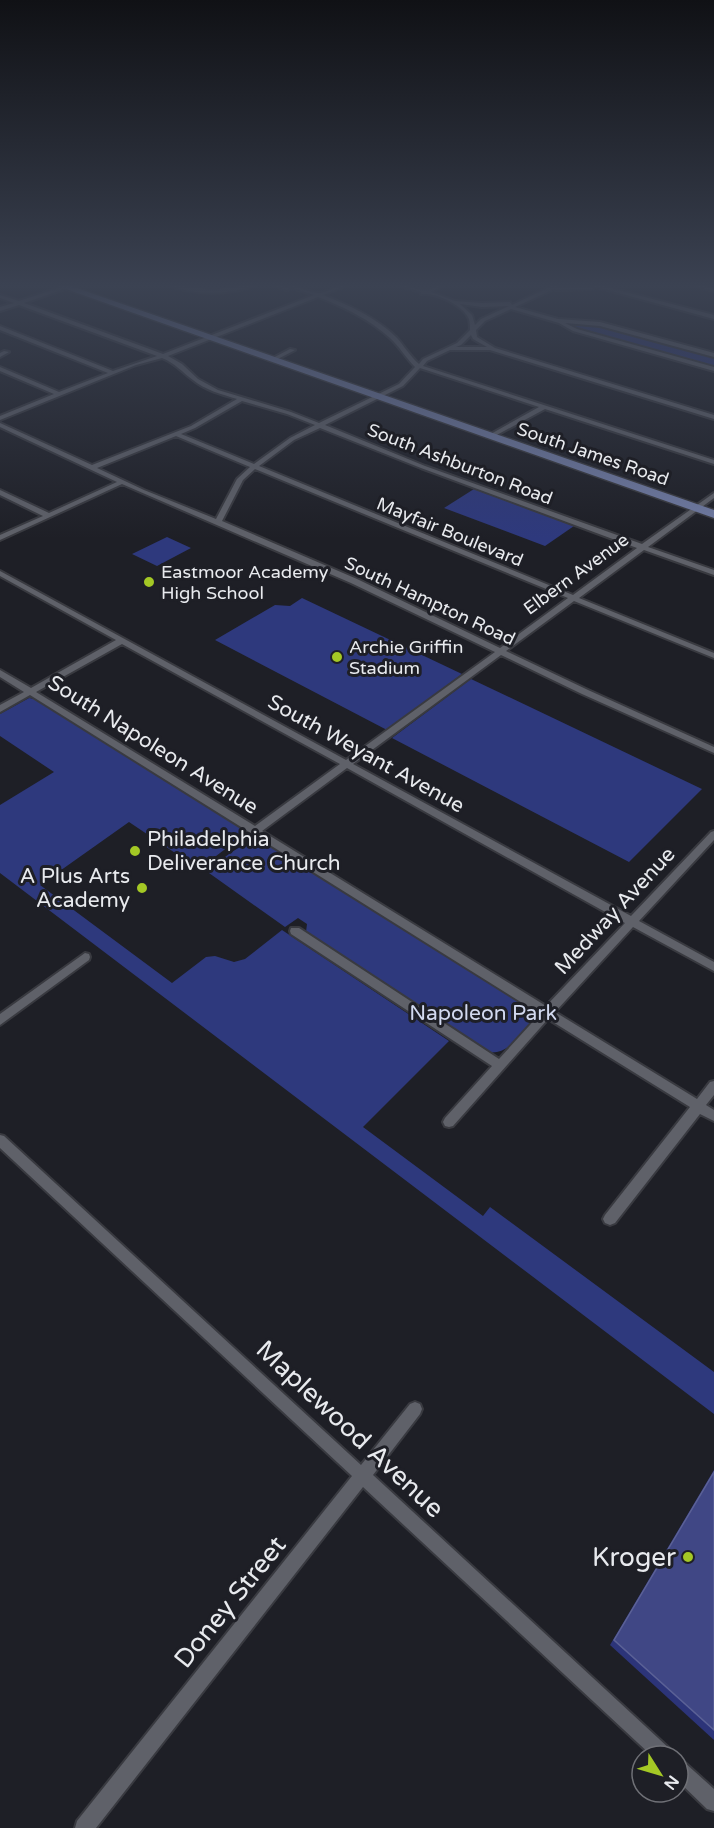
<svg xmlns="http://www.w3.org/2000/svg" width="714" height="1828" font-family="'Varela Round',sans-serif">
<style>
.green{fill:#2e397d}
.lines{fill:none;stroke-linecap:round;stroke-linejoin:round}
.street-casing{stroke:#393a40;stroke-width:4}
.primary-casing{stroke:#393a40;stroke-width:3}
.street{fill:#5f6169;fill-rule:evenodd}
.primary{fill:#707ba3;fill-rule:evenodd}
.wall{fill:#2c3479}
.building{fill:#404785;stroke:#5b6196;stroke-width:1.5}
.poi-dot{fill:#a4c825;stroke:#1e1f26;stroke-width:2}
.labels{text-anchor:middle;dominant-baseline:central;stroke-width:6;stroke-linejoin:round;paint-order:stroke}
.far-street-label{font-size:18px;fill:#e8eaee;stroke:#1e1f26}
.far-poi-label{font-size:18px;fill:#e8eaee;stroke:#1e1f26;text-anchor:start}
.street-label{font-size:21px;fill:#e8eaee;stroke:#1e1f26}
.poi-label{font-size:21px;fill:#e8eaee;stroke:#1e1f26;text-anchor:start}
.park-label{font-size:21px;fill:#d2d9ef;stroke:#1e1f26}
.near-street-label{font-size:26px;fill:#e8eaee;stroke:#1e1f26}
.near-poi-label{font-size:26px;fill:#e8eaee;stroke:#1e1f26;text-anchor:end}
</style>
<rect width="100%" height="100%" fill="#1e1f26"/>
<path class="green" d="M569,323L595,324L714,356V368L578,330L566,324Z
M474,489L574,526L545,546L444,508Z
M167,537L191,548L157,566L132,554Z
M302,598L462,674L387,730L215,640L275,605L290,606Z
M471,679L702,789L629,862L392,738Z
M29,698L35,699L243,829L245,834L199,869L129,822L40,885L172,983L206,957L215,956L234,962L245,959L282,930L449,1041L363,1127L483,1216L490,1207L714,1372V1414L0,873V805L54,772L0,736V714Z
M256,840L264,841L533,1009L536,1016C525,1031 508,1056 488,1052L306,932L307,924L298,918L285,927L209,873C214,862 244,843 256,840Z"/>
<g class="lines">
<g class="street-casing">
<path id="street" d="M74,283H82L24,303L163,354L314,295L279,283C292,283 311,294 320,293C332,291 340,283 352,283L323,295C349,305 377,318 397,338C404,346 410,356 419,364L423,359L457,343L470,330C470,326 470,323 469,319C463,305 435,292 421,294V292L391,283C402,283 414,290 425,290C433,290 440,283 448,283L431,292L455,301L482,303L510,302L512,305L558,283H565L557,287H591L593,289L556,290L554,289L515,307L558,319L600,322L714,353V357L600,326L565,323L577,329L714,367V371L573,331L559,323L511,309L485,321L476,330L477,337L495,348L714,415V419L490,350H450L427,361L423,366L714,460V464L545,409L493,437H489V435L539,407L420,368L403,386L325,425L425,466L642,544L714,493V498L648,547L714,570V575L644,550L579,598L714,653V658L574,601L506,651L588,690L714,747V753L582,694L501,655L353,764L631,916L711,832L714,831V840L639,921L714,962V971L633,927L555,1012L697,1099L710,1082L714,1081V1095L706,1105L714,1110V1121L700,1114L615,1223L610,1225L605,1223L603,1219L605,1215L690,1107L548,1019L453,1126L449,1127L445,1126L443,1122L445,1118L492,1066L291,934L290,931L291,928H299L499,1059L540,1014L30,695L0,712V705L24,692L0,677V670L31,688L116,640L0,576V571L346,760L495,652L351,583L122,484L0,540V535L43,516L0,495V490L49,513L117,482L0,427V423L92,465L191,426L237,399C221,394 205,390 193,380C182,372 175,363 162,358L136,365L0,420V416L54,394L0,371V367L59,392L108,373L0,330V326L113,371L157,356L19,305L0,311V307L14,303L0,298V295L19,301ZM318,297C344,307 369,319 390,338C399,346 406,358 415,367L399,384L319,423L291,412L218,390L198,379L182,364L168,356ZM460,304L482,307L509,306L481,319L475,325L472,315ZM471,335L473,339L487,347H456L461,345ZM242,401L287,414L315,425L290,438L254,464L181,434L195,428ZM320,428L421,468L637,548L573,595L259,466L294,440ZM176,436L250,467L237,479L216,519L144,490L97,468ZM255,469L568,598L500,648L357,579L222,521L243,480ZM122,644L340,764L255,826L36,692ZM347,768L625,923L546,1006L262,831Z
M163,283L212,290L261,283C232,296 192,296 163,283Z
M269,283H277L290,289L286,290Z
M582,283H591L714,315V319Z
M685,283H694L714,289V291Z
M290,349L295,350L274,361L269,360Z
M4,351L9,352L0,357V353Z
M85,953L89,954L90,957L89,960L0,1025V1014Z
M0,1135L4,1136L361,1465L410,1404L415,1402L420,1404L422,1409L420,1414L373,1475L671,1750L674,1756H652L363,1487L96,1828H75L77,1821L352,1476L0,1148Z
M678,1759L684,1762L714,1789V1811L707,1809L678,1781Z"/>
</g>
<g class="primary-casing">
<path id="primary" d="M49,283H62L714,510V518Z"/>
</g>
<use href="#street" class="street"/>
<use href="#primary" class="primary"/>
</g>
<path class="wall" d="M714,1470V1740L610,1645Z"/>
<path class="building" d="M714,1472V1730L614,1640Z"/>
<linearGradient id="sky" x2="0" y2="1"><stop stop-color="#101115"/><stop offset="0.53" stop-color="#3b4252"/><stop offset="1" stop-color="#3b4252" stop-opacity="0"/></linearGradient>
<rect width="714" height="539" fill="url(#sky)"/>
<g class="poi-dot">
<circle cx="149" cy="582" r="6"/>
<circle cx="337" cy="657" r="6"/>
<circle cx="135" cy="851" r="6"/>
<circle cx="142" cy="888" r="6"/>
<circle cx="688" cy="1557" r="6"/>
</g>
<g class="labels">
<g class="far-street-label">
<text transform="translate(593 454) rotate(19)">South James Road</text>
<text transform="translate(460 464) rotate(21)">South Ashburton Road</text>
<text transform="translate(450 532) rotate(22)">Mayfair Boulevard</text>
<text transform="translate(576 574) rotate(-36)">Elbern Avenue</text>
<text transform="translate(430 601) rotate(25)">South Hampton Road</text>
</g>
<g class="far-poi-label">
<text x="161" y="572">Eastmoor Academy<tspan x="161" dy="21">High School</tspan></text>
<text x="349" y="647">Archie Griffin<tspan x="349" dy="21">Stadium</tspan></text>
</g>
<g class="street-label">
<text transform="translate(153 745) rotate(32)">South Napoleon Avenue</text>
<text transform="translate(366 754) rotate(29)">South Weyant Avenue</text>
<text transform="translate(615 911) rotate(-47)">Medway Avenue</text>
</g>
<g class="poi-label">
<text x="147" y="839">Philadelphia<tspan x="147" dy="24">Deliverance Church</tspan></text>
<text x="130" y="876" text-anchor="end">A Plus Arts<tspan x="130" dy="24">Academy</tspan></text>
</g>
<g class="park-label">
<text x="483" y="1013">Napoleon Park</text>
</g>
<g class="near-street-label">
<text transform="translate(350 1429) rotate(43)">Maplewood Avenue</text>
<text transform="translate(230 1602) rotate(-51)">Doney Street</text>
</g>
<g class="near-poi-label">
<text x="676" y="1557">Kroger</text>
</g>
</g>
<g transform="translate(660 1774) rotate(127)"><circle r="28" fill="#1e1f26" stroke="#6f7076" stroke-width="1.5"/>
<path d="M0-4.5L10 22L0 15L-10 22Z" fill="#a4c825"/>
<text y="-9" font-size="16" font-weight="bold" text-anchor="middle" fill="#e8eaee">N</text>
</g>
</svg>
